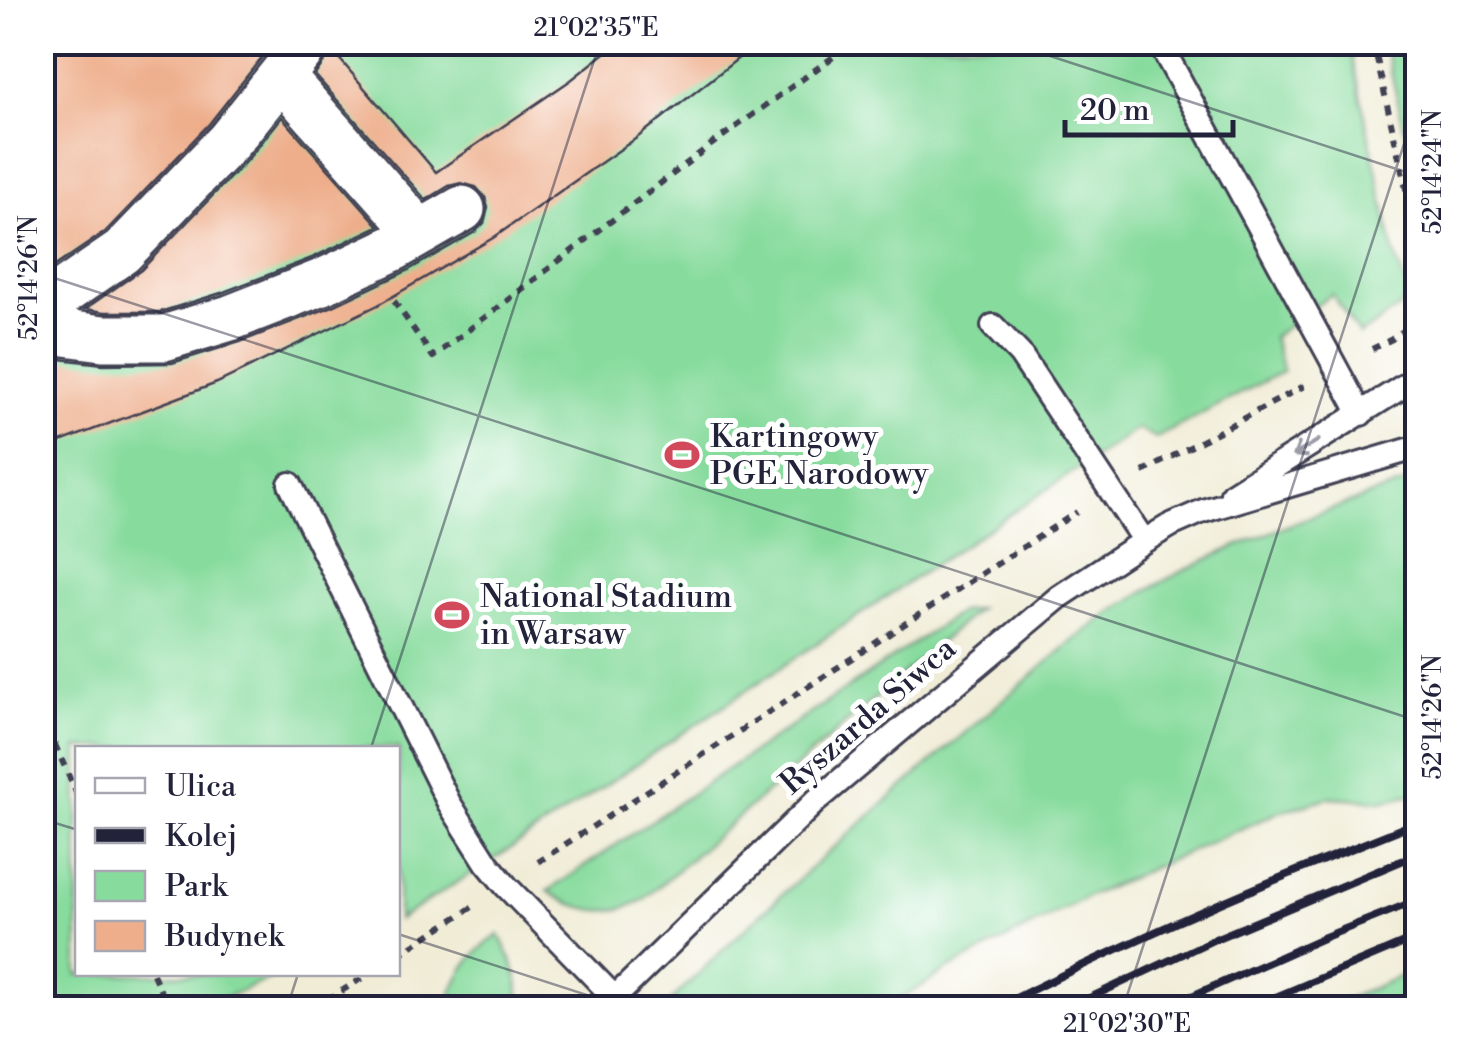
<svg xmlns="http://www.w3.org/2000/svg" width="1460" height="1051" font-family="'Libre Bodoni',serif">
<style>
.green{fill:#87db9d;stroke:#547e6c;stroke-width:2.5}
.building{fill:#eeae8b}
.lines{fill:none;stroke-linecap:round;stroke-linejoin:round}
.lane-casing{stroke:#414052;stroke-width:28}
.street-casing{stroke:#414052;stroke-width:50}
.path{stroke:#414052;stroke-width:6;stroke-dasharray:8 8;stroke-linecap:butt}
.lane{stroke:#fff;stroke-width:22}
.street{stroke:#fff;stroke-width:45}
.rail{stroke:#22223b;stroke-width:8}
.oneway{stroke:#9c9ca7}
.ticks{fill:none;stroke:#22223b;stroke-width:2.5;stroke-opacity:0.45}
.labels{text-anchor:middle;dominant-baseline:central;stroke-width:10;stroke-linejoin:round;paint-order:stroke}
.poi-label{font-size:32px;fill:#22223b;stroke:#fff;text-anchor:start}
.street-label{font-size:32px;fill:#22223b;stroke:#fff}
.neatline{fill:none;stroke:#22223b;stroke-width:4}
.ticks-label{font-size:25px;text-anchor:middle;fill:#22223b}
</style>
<rect width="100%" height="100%" fill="#fff"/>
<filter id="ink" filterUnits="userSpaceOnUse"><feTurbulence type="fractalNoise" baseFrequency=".01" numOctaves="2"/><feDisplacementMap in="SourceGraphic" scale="20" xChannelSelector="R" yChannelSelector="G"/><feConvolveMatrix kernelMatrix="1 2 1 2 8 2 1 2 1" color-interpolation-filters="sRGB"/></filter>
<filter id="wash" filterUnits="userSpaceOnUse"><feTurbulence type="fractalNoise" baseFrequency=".0048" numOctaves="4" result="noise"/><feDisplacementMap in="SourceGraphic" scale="40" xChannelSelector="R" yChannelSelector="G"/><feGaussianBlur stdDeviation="2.25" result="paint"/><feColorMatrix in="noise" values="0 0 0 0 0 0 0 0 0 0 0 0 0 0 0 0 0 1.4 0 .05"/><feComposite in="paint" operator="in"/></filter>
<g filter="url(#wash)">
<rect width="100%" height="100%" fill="#f0ecd6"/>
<path class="green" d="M42,43H1349L1394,252L1408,292L1399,308L1359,335L1332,294L1273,337L1283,371L1156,438L1137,429L516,845L398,920V748H78V974H281L201,1008H43Z
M1384,43H1399L1417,110V182Z
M1417,479V793L1383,801L1331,797L1279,812L1091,895L947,970L898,1001L883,1008H664C762,909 866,818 972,727C1029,679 1085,624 1151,588C1235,541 1327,511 1417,479Z
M978,609L643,900C636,903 627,908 619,909C595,914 567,905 548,891L960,612Z
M499,935C511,958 524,983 517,1008H447C456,976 470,953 499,935Z
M1417,969V1008H1326Z"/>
<g id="blocks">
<path class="building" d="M42,42H274L209,124L105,232L42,275Z
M619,42H759L638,137L493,238L378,305L217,383L42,449V357L103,364L172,363L240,342L333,306L407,271L475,232L484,223L488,208L485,197L476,187L461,183L449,186L426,200L315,75L332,50L436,172L571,80Z
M282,117L379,226L312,258L221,293L160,312H105L85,309L141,270L248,159Z"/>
</g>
</g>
<g filter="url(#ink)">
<use href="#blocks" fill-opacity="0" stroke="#414052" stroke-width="2.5"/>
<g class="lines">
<g class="lane-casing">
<path id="lane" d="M1159,42L1361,414
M993,326L1020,354L1144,541
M290,484L449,803L487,863L506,886L615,998
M1232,494L1418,377
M604,1008L816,801L1059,597L1144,541L1171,525L1203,511L1418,447"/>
</g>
<g class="street-casing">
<path id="street" d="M281,76L420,233
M42,307L122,252L229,141L308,42
M42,330L103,338H164L230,318L322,282L394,248L462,209"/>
</g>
<path class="path" d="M1373,42L1418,242
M394,301L433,357L712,144L854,42
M1372,349L1392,339L1418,320
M1143,472L1304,386
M42,715L78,797
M538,862L1077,512
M398,955L474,906
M153,974L168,1008
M314,1008L369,974"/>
<use href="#lane" class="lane"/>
<use href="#street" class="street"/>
<path class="rail" d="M996,1008C1133,938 1274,879 1418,822
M1068,1008L1215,939L1418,854
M1165,1008L1325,937L1418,900
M1250,1008L1418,937"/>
</g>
<defs><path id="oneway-shaft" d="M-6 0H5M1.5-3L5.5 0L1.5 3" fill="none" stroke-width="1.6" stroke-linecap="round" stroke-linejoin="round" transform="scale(2.5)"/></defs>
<use class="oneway" href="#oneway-shaft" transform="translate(1306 448) rotate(148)"/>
</g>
<path class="ticks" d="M1007,42L1418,176M42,274L1418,721M371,748L600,42M42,819L78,830M398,934L627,1008M287,1008L298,974M1123,1008L1418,101"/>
<defs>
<g id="stadium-bare" transform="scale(2.7)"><path d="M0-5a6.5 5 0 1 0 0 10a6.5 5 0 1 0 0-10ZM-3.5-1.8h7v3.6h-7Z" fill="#d1495b" stroke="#fff" stroke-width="2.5" paint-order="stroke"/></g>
</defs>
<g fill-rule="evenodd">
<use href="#stadium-bare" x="682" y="455"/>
<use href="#stadium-bare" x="452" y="615"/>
</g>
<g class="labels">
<g class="poi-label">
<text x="710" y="437">Kartingowy<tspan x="710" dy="37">PGE Narodowy</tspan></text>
<text x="480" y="597">National Stadium<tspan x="480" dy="37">in Warsaw</tspan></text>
</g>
<g class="street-label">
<text transform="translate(868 716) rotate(-41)">Ryszarda Siwca</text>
</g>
</g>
<rect width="1460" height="1051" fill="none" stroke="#fff" stroke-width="110"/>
<rect x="75" y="746" width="325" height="230" fill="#ffffff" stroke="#a7a7b1" stroke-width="2.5"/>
<rect x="95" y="778" width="50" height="15" fill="#ffffff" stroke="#a7a7b1" stroke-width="2.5"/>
<text x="165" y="796" font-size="30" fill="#22223b">Ulica</text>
<rect x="95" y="828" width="50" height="15" fill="#22223b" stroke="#a7a7b1" stroke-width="2.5"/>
<text x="165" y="846" font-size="30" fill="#22223b">Kolej</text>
<rect x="95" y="871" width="50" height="30" fill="#87db9d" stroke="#a7a7b1" stroke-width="2.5"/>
<text x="165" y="896" font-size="30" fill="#22223b">Park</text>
<rect x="95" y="921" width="50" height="30" fill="#eeae8b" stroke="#a7a7b1" stroke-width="2.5"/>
<text x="165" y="946" font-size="30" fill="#22223b">Budynek</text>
<path d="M1065 120v15h168v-15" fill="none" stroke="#22223b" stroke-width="5"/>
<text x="1080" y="120" font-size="30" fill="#22223b" stroke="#ffffff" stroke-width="8" paint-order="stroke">20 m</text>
<rect x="55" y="55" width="1350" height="941" class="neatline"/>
<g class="ticks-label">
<text x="596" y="36">21°02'35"E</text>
<text transform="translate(1432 172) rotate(-90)" y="9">52°14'24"N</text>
<text transform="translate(28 278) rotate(-90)" y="9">52°14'26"N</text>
<text transform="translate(1432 717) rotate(-90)" y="9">52°14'26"N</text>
<text x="1127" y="1032">21°02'30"E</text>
</g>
</svg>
